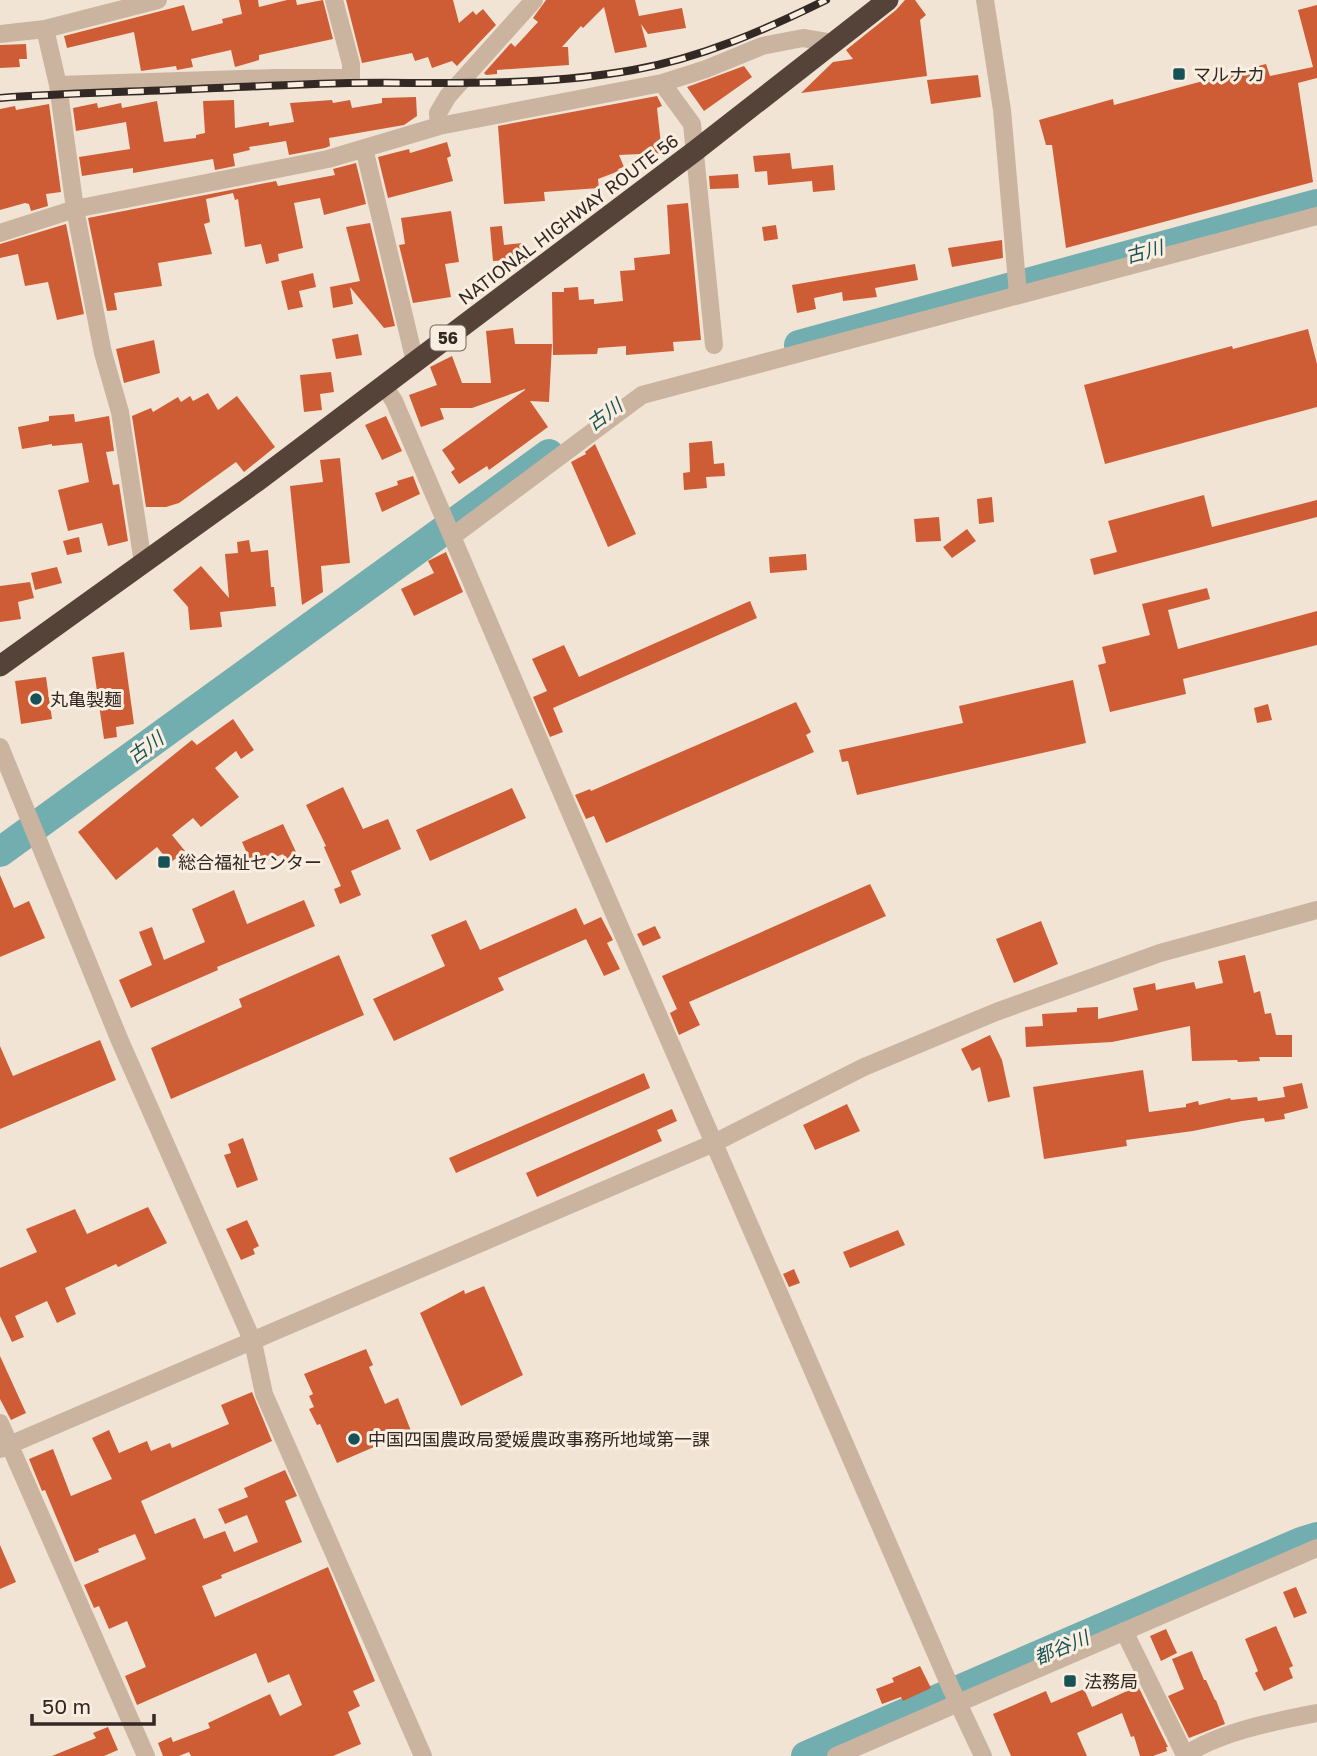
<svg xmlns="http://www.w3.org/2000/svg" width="1317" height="1756" font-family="'Golos Text','Noto Sans JP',sans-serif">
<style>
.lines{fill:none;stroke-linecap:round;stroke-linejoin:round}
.river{stroke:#72adb0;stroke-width:30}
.building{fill:#ce5d36}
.minor{stroke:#cab4a0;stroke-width:18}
.highway{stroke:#55433a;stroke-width:21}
.rail-casing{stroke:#332924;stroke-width:8}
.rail{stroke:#faeee0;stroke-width:5;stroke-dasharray:16;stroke-linecap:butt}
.poi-dot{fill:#175257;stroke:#faeee0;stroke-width:2.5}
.labels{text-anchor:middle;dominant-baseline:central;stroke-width:6;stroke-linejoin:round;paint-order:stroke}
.shield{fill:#faeee0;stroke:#6f645c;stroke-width:2}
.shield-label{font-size:16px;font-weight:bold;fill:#332924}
.poi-label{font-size:18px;fill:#332924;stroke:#faeee0;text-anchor:start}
.street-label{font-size:18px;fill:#332924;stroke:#faeee0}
.water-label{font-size:19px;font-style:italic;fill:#175257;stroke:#faeee0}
</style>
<rect width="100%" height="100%" fill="#f2e4d4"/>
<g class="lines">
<path class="river" d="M799,345L1317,204
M0,852L549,454
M806,1756L1301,1542L1317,1537"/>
</g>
<path class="building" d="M239,0H258L259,7L287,0H296L297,5L323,0L333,39L259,55V60L235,67L231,50L191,59L193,67L177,70L176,66L141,71L134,32L67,48L64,36L184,5L192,31L223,23L222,19L242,14Z
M346,0H453L459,23L473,11L476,15L483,9L496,25L457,66L452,61L432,68L428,57L415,61L412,53L362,63Z
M546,0H635L639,16L682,8L686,28L648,34L641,24L647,47L615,53L604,7L583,28L581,26L562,47H568L569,65L497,70V74L486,75L484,73L511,43L515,47L538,22L533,18Z
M905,0H915L926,15L920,20L927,76L801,93L833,62L853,59L846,50L896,10Z
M1317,5V78L1298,83L1313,182L1066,248L1052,145H1046L1039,120L1113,99L1114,105L1266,64L1270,76L1313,67L1298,10Z
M26,44L27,59H19L20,67L0,68V45Z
M744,66L752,77L704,111L687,87Z
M978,75L981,97L931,104L927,80Z
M657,96L662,106L657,108L662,153L619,155L624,167L618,169L619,171L598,179L599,188L544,192L545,201L504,204L498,126Z
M416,97L417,116L404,125L329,138L330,146L325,148L289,155L286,141L249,147L250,150L233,154L235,166L215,170L213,159L133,173V168L82,176L79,157L130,149L126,122L76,131L73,108L97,103L98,108L121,103L122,108L157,101L164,142L196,138V135L205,133L203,101L234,100L235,128L269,122V126L294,122L290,103L332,100L333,103L350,100L352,108L382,103V98Z
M49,104L61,192L46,194L48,206L31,211L29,204L25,203L0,210V109L15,106L16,110Z
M447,142L451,156L447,158L453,181L388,198L378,157L409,149L410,153Z
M790,153L792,169L833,165L835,190L813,192L812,181L768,185L767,171L755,172L753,156Z
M356,163L366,204L324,215L320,198L294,203L303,248L278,254L279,261L266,264L261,244L245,247L238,199L235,200L233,193L206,199L210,222L204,224L212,254L158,263L162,286L114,293L117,310L107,311L88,218L276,181L278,186L335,175L333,169Z
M738,174L739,188L710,189L709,176Z
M688,203L701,340L673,342L674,351L626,355V346L598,348L597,354L553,355L552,292H564V288L578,287L579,300L594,299V304L623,301L620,271L635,270L634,258L670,254L667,205Z
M451,211L459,262L445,264L451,297L413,303L399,245L405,244L401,218Z
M370,223L395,326L384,328L350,287L353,304L333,308L330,287L360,281L346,227Z
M66,224L84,314L57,320L48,282L25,286L18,254L0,258V244Z
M776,225L778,239L764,241L762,227Z
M502,226L504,245L523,243L525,262L512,264V260L493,261L490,227Z
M1002,240L1003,258L952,267L948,248Z
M915,264L918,280L875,288L877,297L843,301L842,292L814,298L816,309L797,313L792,285Z
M313,273L316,287L299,291L303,307L288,310L281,281Z
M513,328L515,344H552L549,402L530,401L548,427L489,470L487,466L459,484L451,472L455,469L442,450L525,390V389L472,408H440L444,419L421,427L409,395L437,385L430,367L452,356L462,383H491L486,331Z
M1308,329L1317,364V407L1105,464L1084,385L1232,346L1233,349Z
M358,334L362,355L336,359L332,339Z
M154,340L160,373L124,383L116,349Z
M331,372L334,392L320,394L322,410L304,412L300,375Z
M208,393L218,410L237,396L275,447L244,472L236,462L179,503L166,507H146L132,416L151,408L153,412L178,397L181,402L190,396L193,401Z
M74,414L75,422L109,416L114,451L106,452L113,485L119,484L128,541L108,546L102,523L68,531L58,490L89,482L82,443L52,446V444L22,449L18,427L49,421V416Z
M386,416L402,451L382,460L365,425Z
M712,441L714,464L724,463L725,476L706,477L707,488L684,490L683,473L690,472L689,443Z
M595,444L636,534L608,547L571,462L586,454L585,452Z
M340,458L350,563L321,566L323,592L302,605L290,486L323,482L320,460Z
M413,476L420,494L382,512L375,493L398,485L397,481Z
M1204,495L1212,527L1317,500V517L1094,575L1090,559L1117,552L1108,521Z
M992,497L994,522L979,524L977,499Z
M939,517L941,541L916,542L914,519Z
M967,529L976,541L952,558L943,547Z
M79,537L82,552L67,555L63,541Z
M249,540L251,552L268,550L271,587H274L276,606L220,612L222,627L190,630L188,607L173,590L201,566L229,598L225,554L238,553L237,542Z
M446,552L463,592L414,616L401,589L434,573L428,561Z
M806,554L807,570L770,573L769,557Z
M57,567L62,583L35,590L31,573Z
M30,582L34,598L18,602L21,619L0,622V586Z
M1207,588L1210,599L1168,610L1178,649L1317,611V645L1183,679L1186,694L1110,712L1098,665L1106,663L1102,647L1150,635L1142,604Z
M750,601L757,618L553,708L563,732L550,737L533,697L547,691L532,659L564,645L579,677Z
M124,652L134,724L116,727L117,737L104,739L92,657Z
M46,677L52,719L21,724L15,681Z
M1073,680L1086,743L857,795L848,761L842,762L839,750L963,723L959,706Z
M796,702L811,732L806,735L814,752L606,843L594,816L586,819L575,795L590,789L591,791Z
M1268,704L1272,720L1257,723L1254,708Z
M233,719L254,750L241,759L236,751L215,768L239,797L201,827L193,818L172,835L185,851L170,863L157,847L116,880L78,832L192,740L197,745Z
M343,787L363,829L388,819L401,849L351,871L361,895L340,904L334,889L341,886L324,847L326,846L306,805Z
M512,788L526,818L430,861L416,830Z
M283,824L303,867L291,872L283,854L253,867L242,842Z
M0,875L14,908L29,901L45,938L0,957Z
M870,884L886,916L689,1002L700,1025L679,1035L670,1013L677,1009L662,976Z
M234,890L247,924L304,900L315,926L217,967L218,970L131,1008L119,980L152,965L139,932L152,927L164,960L205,942L192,909Z
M576,908L584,925L601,917L613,940L607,943L620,969L604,976L586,939L498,978L504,990L394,1041L373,999L445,966L431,935L466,920L480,950Z
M1041,921L1058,964L1014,983L996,939Z
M655,926L661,938L643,946L637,934Z
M339,955L364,1015L171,1099L151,1048L242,1007L239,999Z
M1245,955L1254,993L1260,991L1265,1014L1271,1013L1276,1035H1292V1057H1259L1260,1061L1238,1062L1237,1060L1192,1061L1190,1026L1112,1042L1026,1047L1025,1027L1043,1026L1042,1014L1077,1012V1008L1098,1007V1019L1138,1010L1133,988L1155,983L1156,990L1194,982L1196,989L1223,983L1218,961Z
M990,1035L1002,1060L1010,1097L988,1102L980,1067L972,1071L961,1049Z
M100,1040L116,1080L0,1129V1046L13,1076Z
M1143,1070L1149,1112L1186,1107V1104L1198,1101L1199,1105L1230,1098L1231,1100L1257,1097L1258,1101L1285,1097L1283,1087L1302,1083L1308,1108L1284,1114L1285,1119L1265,1122L1264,1118L1242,1121L1193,1131L1126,1140L1127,1146L1044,1159L1033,1087Z
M644,1073L650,1088L456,1173L449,1158Z
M847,1104L860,1131L815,1150L803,1125Z
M672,1109L677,1121L657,1130L662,1141L537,1197L526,1173Z
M243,1138L258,1180L237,1188L224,1155L231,1153L228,1144Z
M148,1207L167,1243L118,1267L116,1264L65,1288L76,1314L57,1323L47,1301L15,1316L24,1337L12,1342L0,1316V1268L37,1252L26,1229L75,1209L87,1234Z
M247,1220L259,1246L253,1249L255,1254L241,1260L226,1229Z
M898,1230L905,1245L850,1268L843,1252Z
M794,1269L800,1283L789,1287L783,1274Z
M484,1286L523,1375L461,1406L420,1313L464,1290L465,1294Z
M366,1349L373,1365L369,1367L385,1404L398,1398L411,1431L337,1463L320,1424L317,1425L309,1409L314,1407L309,1396L313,1394L304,1374Z
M0,1356L26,1413L11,1420L0,1399Z
M252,1392L272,1441L141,1501L155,1534L195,1518L204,1539L225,1531L234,1552L258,1542L247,1515L225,1524L218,1509L248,1497L244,1488L285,1470L297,1496L285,1501L302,1542L221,1575L222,1578L202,1586L215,1617L328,1567L375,1681L353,1691L360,1706L348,1712L361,1744L333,1756H191L189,1752L179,1756H163L158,1743L171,1737L173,1742L210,1728L208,1723L270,1694L280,1716L302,1705L289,1674L268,1683L256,1653L137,1705L125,1676L146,1667L127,1621L109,1629L99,1606L94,1608L84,1585L146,1559L136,1536L135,1534L98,1549L99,1552L75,1562L45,1490L42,1491L29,1459L53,1449L71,1496L112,1479L92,1438L109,1430L119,1453L147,1441L151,1451L170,1443L172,1448L229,1424L221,1405Z
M0,1545L16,1582L0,1589Z
M1296,1587L1307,1613L1294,1618L1283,1592Z
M1276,1626L1293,1666L1289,1668L1293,1678L1264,1691L1255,1673L1258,1671L1245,1639Z
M1166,1629L1177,1653L1161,1661L1150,1636Z
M1192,1651L1204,1680H1206L1215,1700H1216L1225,1724L1189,1738L1168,1696L1184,1689L1172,1659Z
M920,1666L931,1688L903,1701L901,1697L882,1704L876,1689L894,1682L892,1678Z
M1138,1686L1168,1747H1166L1167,1751L1153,1756H1140L1134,1736L1131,1737L1122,1713L1077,1733L1087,1756H1011L993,1714L1046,1691L1051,1703L1084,1689L1092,1707Z
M108,1727L118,1750L104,1756H52L96,1738L93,1733Z"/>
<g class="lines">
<path class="minor" d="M985,0L1002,110L1018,294
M45,29L58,85L75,209L103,353L120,412L143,563
M0,34L45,29L158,0
M662,83L692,124L714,345
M58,85L275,78H351V64L334,0
M439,126L438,113L448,96L534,0
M364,148L415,362
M0,233L75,209L328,159L439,126L662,83L706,69L762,46L803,38L833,43
M384,386L394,401L576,826L950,1686L983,1756
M453,536L642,395L1317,216
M0,747L120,1041L253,1342L264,1394L423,1756
M0,1423L146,1756
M0,1449L714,1143L864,1067L996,1012L1160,953L1317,910
M1124,1631L1185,1755
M836,1756L1317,1548
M1184,1756C1218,1732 1276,1721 1317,1713"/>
<path class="highway" d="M0,666L256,482L415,362L695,151L888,0"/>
<g class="rail-casing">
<path id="rail" d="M0,98C65,93 130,92 195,89C246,87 297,84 349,83C443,82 540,87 633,70C701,58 765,30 826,0"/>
</g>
<use href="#rail" class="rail"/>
</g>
<g class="poi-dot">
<rect x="1172" y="67" width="14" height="14" rx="3.5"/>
<circle cx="36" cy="699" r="7"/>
<rect x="157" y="855" width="14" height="14" rx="3.5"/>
<circle cx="354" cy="1439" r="7"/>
<rect x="1063" y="1674" width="14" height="14" rx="3.5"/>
</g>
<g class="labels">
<rect class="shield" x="430.5" y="325.5" width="35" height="25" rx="5"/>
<g class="shield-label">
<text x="448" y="338">56</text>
</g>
<g class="poi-label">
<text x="1193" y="74">マルナカ</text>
<text x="50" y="699">丸亀製麺</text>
<text x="178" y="862">総合福祉センター</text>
<text x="368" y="1439">中国四国農政局愛媛農政事務所地域第一課</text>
<text x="1084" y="1681">法務局</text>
</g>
<g class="street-label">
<text transform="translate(568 219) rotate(-37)">NATIONAL HIGHWAY ROUTE 56</text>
</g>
<g class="water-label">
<text transform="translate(1144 251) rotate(-15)">古川</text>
<text transform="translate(604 414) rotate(-36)">古川</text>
<text transform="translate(145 747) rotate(-36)">古川</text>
<text transform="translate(1061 1647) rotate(-23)">都谷川</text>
</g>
</g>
<path d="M32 1714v10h122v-10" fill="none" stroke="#332924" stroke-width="3.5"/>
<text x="42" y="1714" font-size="21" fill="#332924" stroke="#faeee0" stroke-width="5" paint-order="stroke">50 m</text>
</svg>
